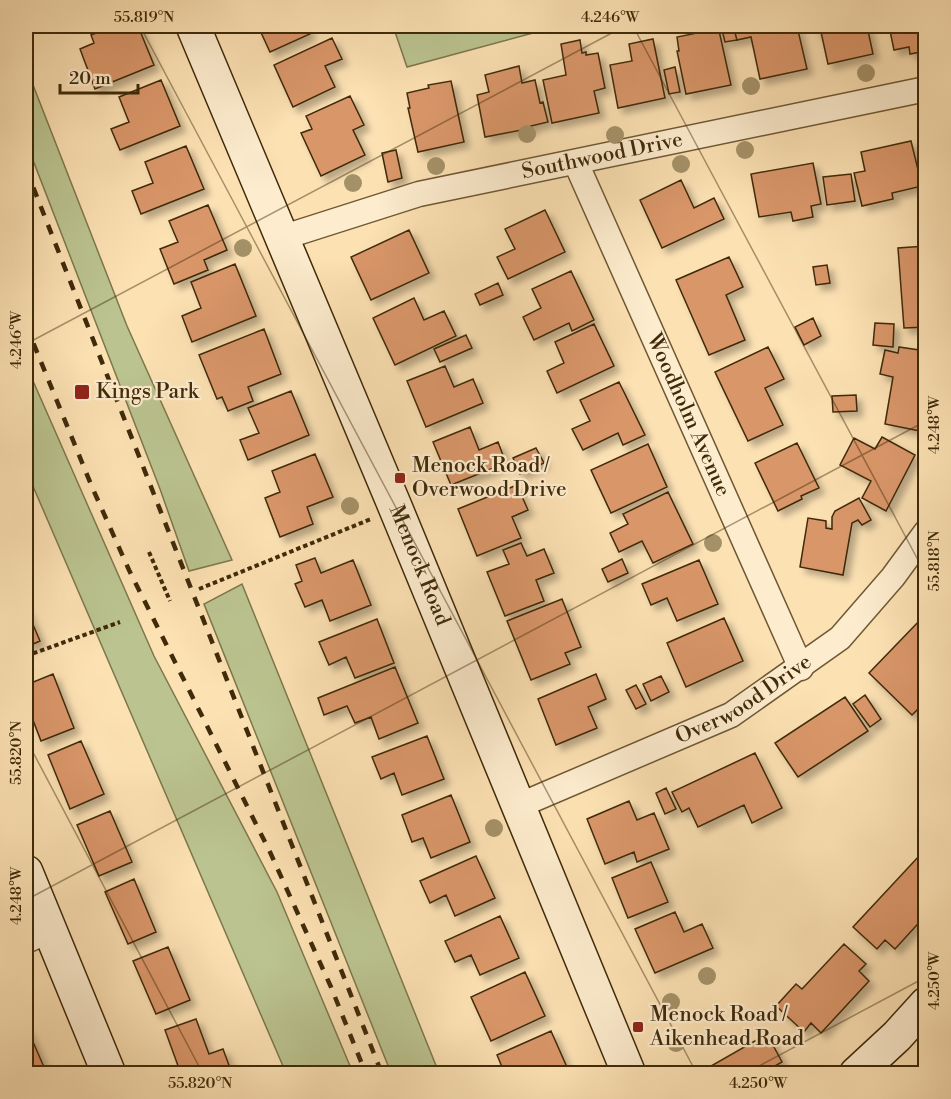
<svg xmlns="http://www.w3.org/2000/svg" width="951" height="1099" font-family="'Libre Bodoni',serif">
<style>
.green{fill:#bbc490;stroke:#7d774c;stroke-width:1.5}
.building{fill:#d99669;stroke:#3f2a09;stroke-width:1.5;filter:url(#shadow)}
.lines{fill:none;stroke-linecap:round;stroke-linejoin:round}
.street-casing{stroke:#6e5834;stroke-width:27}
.secondary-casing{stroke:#3f2a09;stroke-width:36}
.path{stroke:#3f2a09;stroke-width:4;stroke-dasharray:4.5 3;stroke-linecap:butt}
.street{stroke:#fdecce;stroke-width:24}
.secondary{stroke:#fdecce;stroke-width:33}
.rail{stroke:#3f2a09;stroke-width:4.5;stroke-dasharray:10 10;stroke-linecap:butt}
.tree{fill:#a59168}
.ticks{fill:none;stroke:#3f2a09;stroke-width:1.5;stroke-opacity:0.45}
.poi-dot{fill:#8f2418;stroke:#fdecce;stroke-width:2}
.labels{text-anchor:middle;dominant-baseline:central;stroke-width:4.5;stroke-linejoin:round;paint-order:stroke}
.street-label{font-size:21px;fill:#3f2a09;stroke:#fdecce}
.poi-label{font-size:21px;fill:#3f2a09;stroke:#fdecce;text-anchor:start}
.neatline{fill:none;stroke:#3f2a09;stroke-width:2}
.ticks-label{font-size:15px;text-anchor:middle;fill:#3f2a09}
</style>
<defs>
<filter id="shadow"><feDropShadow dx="5.5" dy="5.5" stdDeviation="3" flood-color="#0004"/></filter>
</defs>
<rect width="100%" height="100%" fill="#fce1b3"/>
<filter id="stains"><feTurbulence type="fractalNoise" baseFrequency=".00333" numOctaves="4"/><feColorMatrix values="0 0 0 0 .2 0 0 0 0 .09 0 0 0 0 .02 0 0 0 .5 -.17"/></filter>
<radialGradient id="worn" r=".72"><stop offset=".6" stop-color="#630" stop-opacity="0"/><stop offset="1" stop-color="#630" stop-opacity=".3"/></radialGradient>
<path class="green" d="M393,26H559L407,67Z
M26,67L127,326L232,560L189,571L160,489L26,142Z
M26,365L154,656L277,892L353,1073H286L26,470Z
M242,584L439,1073H391L204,604Z"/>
<path class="building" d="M114,26H138L154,65L95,89L80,49L94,43L91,35Z
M258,26H306L310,34L270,52Z
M718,26L731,85L686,94L677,51H679L677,37L697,33L696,29Z
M721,26H733L737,40L725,42Z
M733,26H773L774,30L797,26L807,69L760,79L751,37L737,40Z
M815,26H867L873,54L828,64L821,32L817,33Z
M889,26H926V51L910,54L909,47L894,50Z
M332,38L342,59L325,66L335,87L293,107L274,65Z
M653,39L665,98L618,108L610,65L632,61L629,44Z
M580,40L582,53L586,52V55L598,53L605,88L594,91L599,113L552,123L543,80L566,75L561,44Z
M519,66L522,83L535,80L540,103L543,102L548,122L531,126L532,128L485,137L477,95L489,92L485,75Z
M675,67L680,92L669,94L664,70Z
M161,80L180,126L120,150L111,129L129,122L119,97Z
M451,81L464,142L418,152L408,108H410L407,93L429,88L428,85Z
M350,96L364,125L353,130L365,155L321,176L301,133L312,129L306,116Z
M911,141L922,186L892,193L893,199L862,206L854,173L865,171L861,152Z
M186,146L204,189L141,214L132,191L153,183L145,162Z
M396,150L402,178L388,182L382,153Z
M813,163L821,204L811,206L813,217L793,221L791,212L759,217L751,174Z
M851,174L855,201L827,205L823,177Z
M681,180L694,208L714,198L724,219L662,248L640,200Z
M208,205L227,250L204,260L208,270L174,284L160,249L178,242L169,221Z
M545,210L565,252L508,279L497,257L515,249L505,229Z
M409,230L429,273L371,300L351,257Z
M926,246V327L904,328L898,248Z
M729,257L743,287L726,295L745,340L709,355L676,280Z
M235,264L256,316L192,342L182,316L201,308L191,282Z
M827,265L830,283L816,285L813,267Z
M571,271L594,320L572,331L569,323L534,340L523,317L541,308L532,289Z
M498,283L503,295L480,305L475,294Z
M414,298L424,320L444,311L456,336L395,365L373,318Z
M813,318L821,336L804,345L795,327Z
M875,323L894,324L893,347L873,345Z
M594,324L614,366L557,393L547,371L564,363L555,342Z
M264,329L281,374L248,387L253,401L228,411L222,397L217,399L199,355Z
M466,335L472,348L440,362L434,349Z
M768,347L784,379L765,388L783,425L748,441L715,372Z
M899,347L926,351L925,432L885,424L893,377L880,374L885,350L898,353Z
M445,366L454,387L473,379L483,403L426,427L407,381Z
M619,382L645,435L623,445L618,433L583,450L572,429L590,421L580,400Z
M291,391L309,435L248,460L240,440L259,433L248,408Z
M856,395L857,411L833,412L832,396Z
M470,427L479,450L498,442L506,463L451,485L433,442Z
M882,437L915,455L886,511L862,498L871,481L840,465L854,438L875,449Z
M797,443L819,488L801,496L802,499L778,511L755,463Z
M648,444L667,487L611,513L591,470Z
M536,448L544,463L520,474L513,458Z
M315,454L333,497L307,507L313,524L280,537L265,498L280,492L272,471Z
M517,485L528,510L512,517L521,538L477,556L458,509Z
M668,492L693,544L653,563L642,541L619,552L610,533L628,524L623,514Z
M859,498L871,520L862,525L858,520L852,523L843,575L800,567L808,518L826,521V528L832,529V517L835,511Z
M521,543L527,556L544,549L554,573L536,580L544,601L505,616L487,572L509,564L503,550Z
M315,558L321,573L353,560L371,605L330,621L322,600L305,607L295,584L302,581L296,565Z
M622,559L628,573L608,582L602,569Z
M699,560L718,604L677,621L667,598L651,605L642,584Z
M562,599L581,647L565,653L570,664L531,680L507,621Z
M26,608L40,641L26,647Z
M923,617L926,619V670L919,677L926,683V701L912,715L869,673Z
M724,618L743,661L686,687L667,643Z
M377,619L394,663L355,678L346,657L329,665L319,642Z
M395,667L418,723L379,739L371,717L355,723L347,706L324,715L318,698Z
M53,674L74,728L41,741L26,702V685Z
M596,674L606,699L588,707L597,728L556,745L538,699Z
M661,676L669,692L651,701L643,684Z
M636,685L646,704L636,709L626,690Z
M865,695L881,719L870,727L853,704Z
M845,697L868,731L798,777L775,743Z
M427,736L444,779L402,795L394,773L381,779L372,757Z
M81,741L104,794L70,809L48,755Z
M755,753L782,808L752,823L744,805L698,827L689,808L682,812L672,792Z
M666,788L676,809L665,814L656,793Z
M451,795L470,842L431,858L423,838L412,842L402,815Z
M629,801L637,820L654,813L669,849L637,862L634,852L605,864L587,819Z
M110,811L132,862L99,876L77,825Z
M920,855L926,860V915L895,949L885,940L877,949L853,927Z
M476,856L495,898L455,916L446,895L430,903L420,881Z
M651,862L668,902L628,918L612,878Z
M134,879L156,932L128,944L105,892Z
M675,912L684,932L702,924L713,948L655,973L635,929Z
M500,916L519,958L480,975L471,955L455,962L445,941Z
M844,944L866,964L859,971L869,981L821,1033L811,1023L804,1032L776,1006L796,984L802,989Z
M168,947L190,1000L156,1014L133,961Z
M525,972L545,1016L491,1041L471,997Z
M196,1019L209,1054L223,1049L230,1068L214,1074H181L165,1030Z
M27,1028L47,1074H26V1029Z
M551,1031L570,1074H505L497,1055Z
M767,1034L782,1062L773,1067L777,1074H697Z"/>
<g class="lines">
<g class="street-casing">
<g id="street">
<path id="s1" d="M576,163L801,668"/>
<path id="s2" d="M281,238L419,194L926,89"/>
<path id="s3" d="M518,806L731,715L840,638L893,577L926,532"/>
<path d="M26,941L50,930"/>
</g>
</g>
<g class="secondary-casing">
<g id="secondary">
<path id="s4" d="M193,26L396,509L629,1074"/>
<path d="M26,872L109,1074"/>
<path d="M856,1074L897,1036L926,1004"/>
</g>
</g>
<path class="path" d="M149,552L170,601
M199,589L371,519
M26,656L120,622"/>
<use href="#street" class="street"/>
<use href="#secondary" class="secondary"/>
<path class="rail" d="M26,169L382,1074
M26,325L92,487L129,570L270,852L331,987L366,1074"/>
</g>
<g class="tree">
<circle cx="866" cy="73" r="9"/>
<circle cx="751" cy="86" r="9"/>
<circle cx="527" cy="134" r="9"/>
<circle cx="615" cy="135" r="9"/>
<circle cx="745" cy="150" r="9"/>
<circle cx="681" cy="164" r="9"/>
<circle cx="436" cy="166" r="9"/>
<circle cx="353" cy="183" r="9"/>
<circle cx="243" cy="248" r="9"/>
<circle cx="350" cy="506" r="9"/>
<circle cx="713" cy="543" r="9"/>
<circle cx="494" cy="828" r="9"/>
<circle cx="707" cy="976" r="9"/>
<circle cx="671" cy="1002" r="9"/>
<circle cx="676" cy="1043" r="9"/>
</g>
<path class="ticks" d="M140,26L697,1074M633,26L926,575M26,344L625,26M26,739L203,1074M26,900L926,421M744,1074L926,977"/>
<g class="poi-dot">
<rect x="74" y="384" width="16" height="16" rx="3"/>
<rect x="394" y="472" width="12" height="12" rx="3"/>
<rect x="632" y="1021" width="12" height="12" rx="3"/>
</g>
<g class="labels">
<g class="street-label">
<text stroke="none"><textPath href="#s2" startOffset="332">Southwood Drive</textPath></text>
<text stroke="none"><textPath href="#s1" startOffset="276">Woodholm Avenue</textPath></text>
<text stroke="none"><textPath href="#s4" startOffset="585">Menock Road</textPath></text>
<text stroke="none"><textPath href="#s3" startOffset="250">Overwood Drive</textPath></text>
</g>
<g class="poi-label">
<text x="96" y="392">Kings Park</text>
<text x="412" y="466">Menock Road /<tspan x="412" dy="24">Overwood Drive</tspan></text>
<text x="650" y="1015">Menock Road /<tspan x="650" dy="24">Aikenhead Road</tspan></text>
</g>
</g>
<rect width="951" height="1099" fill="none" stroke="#fce1b3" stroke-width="66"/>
<path d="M60 84v9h78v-9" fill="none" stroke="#3f2a09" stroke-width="3"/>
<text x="69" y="84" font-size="18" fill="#3f2a09" stroke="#fdecce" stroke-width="4.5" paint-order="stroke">20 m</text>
<rect x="33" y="33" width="885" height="1033" class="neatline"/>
<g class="ticks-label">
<text x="144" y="22">55.819°N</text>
<text x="610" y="22">4.246°W</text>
<text transform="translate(16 340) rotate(-90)" y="5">4.246°W</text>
<text transform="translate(934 425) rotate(-90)" y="5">4.248°W</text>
<text transform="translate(934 561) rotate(-90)" y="5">55.818°N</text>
<text transform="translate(16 753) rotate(-90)" y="5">55.820°N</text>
<text transform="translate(16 896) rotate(-90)" y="5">4.248°W</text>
<text transform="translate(934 981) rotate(-90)" y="5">4.250°W</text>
<text x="200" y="1088">55.820°N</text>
<text x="758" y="1088">4.250°W</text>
</g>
<rect width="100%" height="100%" filter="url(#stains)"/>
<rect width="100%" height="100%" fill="url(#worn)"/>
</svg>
